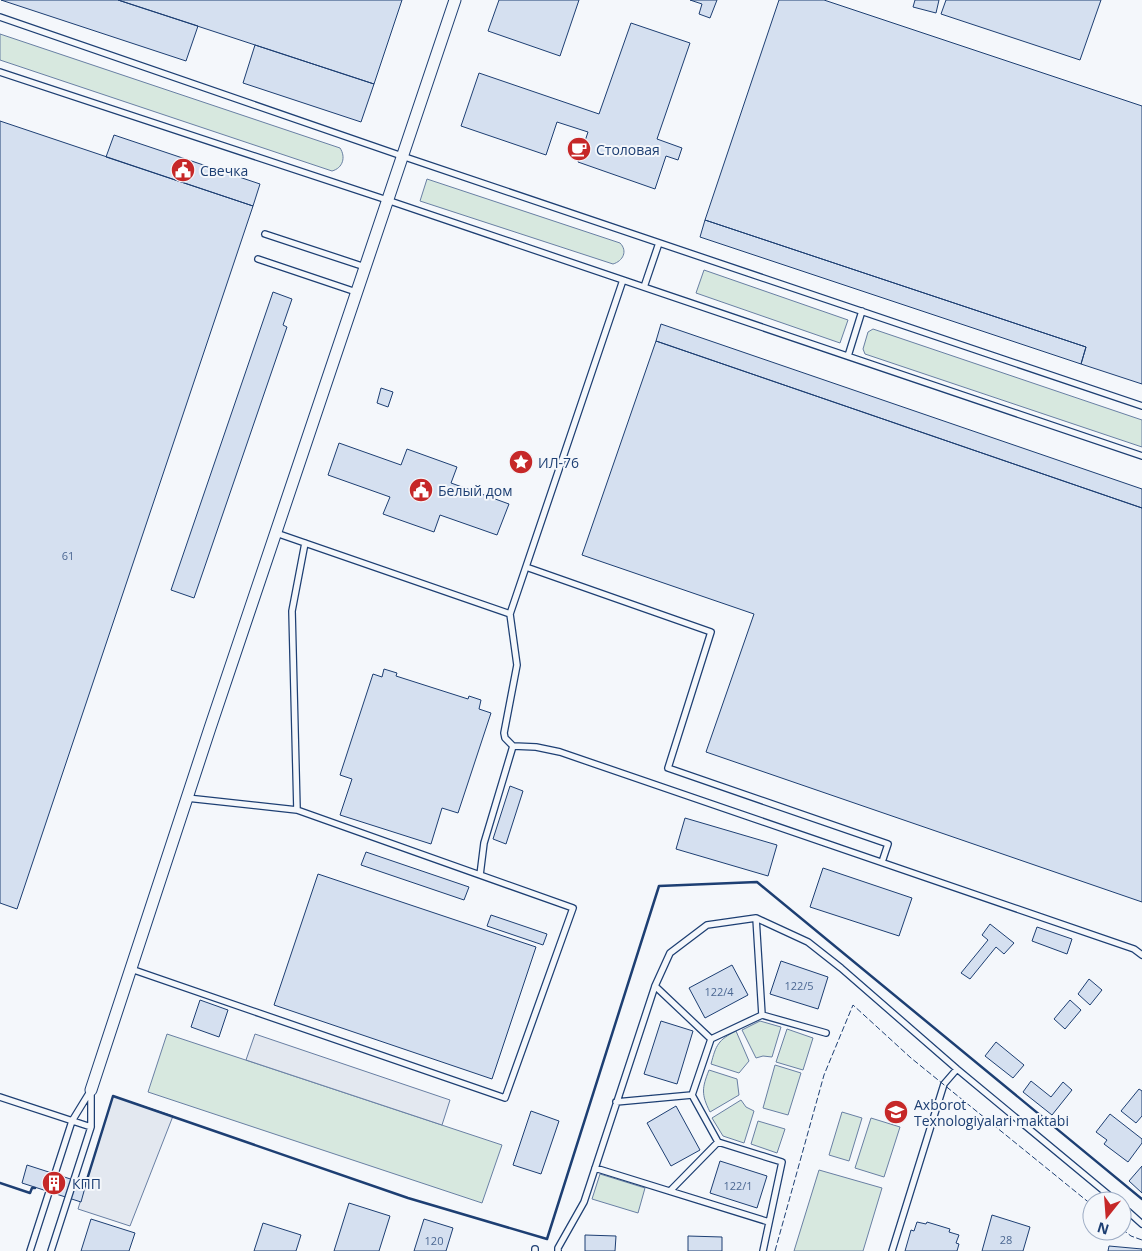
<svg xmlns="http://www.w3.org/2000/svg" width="1142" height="1251" font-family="'Open Sans',sans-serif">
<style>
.green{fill:#d7e8df;stroke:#687fa3}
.parking{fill:#e3e8f0;stroke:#687fa3}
.building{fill:#d5e0f0;stroke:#1d3f73}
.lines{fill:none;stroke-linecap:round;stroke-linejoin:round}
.service-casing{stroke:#1d3f73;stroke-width:8}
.minor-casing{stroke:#1d3f73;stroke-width:13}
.service{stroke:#f4f7fb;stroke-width:5.5}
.minor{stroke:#f4f7fb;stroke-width:11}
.fence{stroke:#1d3f73;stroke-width:1;stroke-dasharray:6 2.5;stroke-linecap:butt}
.wall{stroke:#1d3f73;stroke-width:2.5}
.labels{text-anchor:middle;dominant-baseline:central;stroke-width:4;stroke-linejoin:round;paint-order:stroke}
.number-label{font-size:11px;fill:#4b6792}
.poi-label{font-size:14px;fill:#1d3f73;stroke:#f4f7fb;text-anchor:start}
</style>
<rect width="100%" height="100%" fill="#f4f7fb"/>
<path class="green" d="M0,34L340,148C346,157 343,168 332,171L0,60Z
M427,179L620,243C628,251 623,261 613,264L420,201Z
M704,270L848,320L840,343L696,293Z
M873,329L1142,420V447L865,354L863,349L868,332Z
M760,1021L781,1027L772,1057L763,1056L756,1058L742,1030Z
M787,1029L813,1038L803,1070L776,1062Z
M736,1031L749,1061L739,1073L711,1064C716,1045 718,1040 736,1031Z
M167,1034L502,1145L482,1203L148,1092Z
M775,1065L801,1073L788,1115L763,1108Z
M709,1070L737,1079L739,1095L710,1112C701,1094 702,1088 709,1070Z
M741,1100L746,1107L754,1111L744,1143L723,1136L712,1118Z
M842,1112L862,1118L849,1161L829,1155Z
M871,1118L900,1127L884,1177L855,1168Z
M758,1121L785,1129L777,1153L751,1144Z
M819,1170L882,1188L863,1251H794Z
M600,1174L645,1188L638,1213L592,1199Z"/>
<path class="parking" d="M255,1034L450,1100L442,1125L246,1060Z
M113,1096L173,1116L130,1226L78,1209Z"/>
<path class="building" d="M1,0H118L198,26L186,61Z
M118,0H402L374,84Z
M499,0H579L560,56L488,31Z
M690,0H717L710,18L699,14L702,4Z
M779,0H824L1142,106V384L1081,364L1086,347L705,220Z
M915,0H939L936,13L913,7Z
M946,0H1101L1080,60L941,14Z
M631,23L690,43L657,139L682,148L678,160L666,156L655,189L578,162L588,132L557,122L546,155L461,126L479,73L599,114Z
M255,45L374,84L361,122L243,83Z
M0,121L253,206L17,909L0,903Z
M114,135L260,184L253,206L106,157Z
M705,220L1086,347L1081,364L700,237Z
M273,292L292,299L283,325L287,327L194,598L171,590Z
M661,324L1142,489V508L656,341Z
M656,341L1142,508V902L706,752L754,614L582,555Z
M381,388L393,392L388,407L377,403Z
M339,443L401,465L407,449L457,467L451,483L509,504L497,535L440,515L434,532L383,514L390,497L328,475Z
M384,669L397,673L396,676L468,699L469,696L481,700L479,709L491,713L458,813L442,808L431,844L340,815L352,779L340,775L373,674L382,677Z
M510,786L523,791L506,844L493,839Z
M685,818L777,845L768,876L676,849Z
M366,852L469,887L464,900L361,865Z
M823,868L912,898L899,936L810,907Z
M318,874L536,947L492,1079L274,1005Z
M491,915L547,934L543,945L487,926Z
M990,924L1014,943L1004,954L996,947L970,979L961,973L988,940L982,935Z
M1037,927L1072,939L1067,954L1032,941Z
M781,961L828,977L818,1009L770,994Z
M732,965L748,995L705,1018L689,988Z
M1089,979L1102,990L1090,1005L1078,994Z
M200,1000L228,1010L219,1037L191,1027Z
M1070,1000L1081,1010L1065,1029L1054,1019Z
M661,1021L693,1031L677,1084L644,1074Z
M996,1042L1024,1065L1013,1078L985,1056Z
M1031,1081L1051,1097L1063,1082L1072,1090L1052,1115L1023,1092Z
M1139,1089L1142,1091V1116L1136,1123L1121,1111Z
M676,1106L700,1150L671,1166L647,1123Z
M531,1111L559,1121L541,1174L513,1165Z
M1110,1114L1142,1139V1143L1128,1162L1104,1144L1107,1140L1096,1132Z
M720,1161L767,1176L757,1208L710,1193Z
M27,1165L86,1184L81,1202L22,1183Z
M1142,1166V1193L1129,1181Z
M349,1203L390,1216L379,1251H334Z
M992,1215L1030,1227L1023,1251H982Z
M91,1219L135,1233L129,1251H81Z
M424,1219L453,1228L446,1251H414Z
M917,1222L926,1224L927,1222L950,1229L949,1232L959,1235L956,1243L959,1244L957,1251H905L911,1230L914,1231Z
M263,1223L301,1235L296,1251H254Z
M585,1235L616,1236L615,1251H585Z
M688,1236L722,1237V1251H688Z
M1109,1246L1142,1249V1251H1108Z"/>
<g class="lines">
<g class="service-casing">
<path id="service" d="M0,17L402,156L1142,406
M0,72L387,200L1142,456
M265,234L365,267
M258,259L356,292
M623,280L510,614L517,665L504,733L505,738L513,746L536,747L560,752L1134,949L1142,955
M644,287L659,243
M848,356L862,311
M276,533L510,614
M526,567L711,632L668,768L888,844L882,862
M297,810L292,611L305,543
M480,875L484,843L513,746
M756,918L762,1015
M131,969L505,1098L573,908L297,810L187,798
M655,986L711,1039
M0,1097L91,1127
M616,1102L692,1095
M595,1168L769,1222
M670,1191L718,1142
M1122,1206L1142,1224
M30,1251L72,1121L91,1090
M51,1251L91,1127V1090
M535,1251V1249
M558,1251V1248L584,1202L655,986L670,953L707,925L756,918L808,942L841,968L957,1069L1116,1201
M763,1251L782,1162L718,1142L692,1095L711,1039L762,1015L826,1033
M892,1251L944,1084L957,1069"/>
</g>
<g class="minor-casing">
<path id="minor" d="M91,1090L210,728L455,0"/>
</g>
<use href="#service" class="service"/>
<use href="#minor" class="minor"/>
<path class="fence" d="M1122,1229L1131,1236L1142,1240
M775,1251L824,1075L853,1005L911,1058L1092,1205"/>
<path class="wall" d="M0,1183L30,1193L32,1188H35
M85,1186L113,1096L408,1198L547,1239L659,886L757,882L1142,1199"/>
</g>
<defs>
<g id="cafe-disc" transform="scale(1.25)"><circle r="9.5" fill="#c62828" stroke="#f4f7fb"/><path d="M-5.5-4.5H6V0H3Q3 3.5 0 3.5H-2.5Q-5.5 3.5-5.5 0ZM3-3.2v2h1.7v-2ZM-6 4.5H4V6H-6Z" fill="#fff"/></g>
<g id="civic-disc" transform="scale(1.25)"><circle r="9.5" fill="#c62828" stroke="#f4f7fb"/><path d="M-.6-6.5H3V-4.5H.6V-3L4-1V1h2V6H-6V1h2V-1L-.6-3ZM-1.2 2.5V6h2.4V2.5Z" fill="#fff"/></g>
<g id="sight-disc" transform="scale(1.25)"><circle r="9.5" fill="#c62828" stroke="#f4f7fb"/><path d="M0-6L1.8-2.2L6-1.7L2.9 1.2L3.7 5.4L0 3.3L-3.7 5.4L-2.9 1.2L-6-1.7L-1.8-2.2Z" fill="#fff"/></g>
<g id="university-disc" transform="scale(1.25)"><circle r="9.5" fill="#c62828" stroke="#f4f7fb"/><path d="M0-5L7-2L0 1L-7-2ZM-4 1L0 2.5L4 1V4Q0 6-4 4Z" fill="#fff"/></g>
<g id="building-disc" transform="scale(1.25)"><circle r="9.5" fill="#c62828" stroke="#f4f7fb"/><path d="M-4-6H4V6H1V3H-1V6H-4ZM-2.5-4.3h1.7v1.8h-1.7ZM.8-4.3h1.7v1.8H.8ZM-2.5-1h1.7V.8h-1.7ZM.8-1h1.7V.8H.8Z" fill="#fff"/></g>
</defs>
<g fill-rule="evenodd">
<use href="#cafe-disc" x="579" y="149"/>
<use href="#civic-disc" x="183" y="170"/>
<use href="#sight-disc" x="521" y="462"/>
<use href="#civic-disc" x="421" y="490"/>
<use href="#university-disc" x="896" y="1112"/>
<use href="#building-disc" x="54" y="1183"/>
</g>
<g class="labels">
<g class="number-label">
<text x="68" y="555">61</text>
<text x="799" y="985">122/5</text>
<text x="719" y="991">122/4</text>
<text x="738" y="1185">122/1</text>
<text x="1006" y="1239">28</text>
<text x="434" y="1240">120</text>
</g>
<g class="poi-label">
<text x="596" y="149">Столовая</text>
<text x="200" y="170">Свечка</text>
<text x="538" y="462">ИЛ-76</text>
<text x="438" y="490">Белый дом</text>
<text x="914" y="1104">Axborot<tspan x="914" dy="16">Texnologiyalari maktabi</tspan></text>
<text x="72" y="1183">КПП</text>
</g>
</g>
<g transform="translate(1107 1216) rotate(197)"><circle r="24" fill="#f4f7fb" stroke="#9eadc5"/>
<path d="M0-4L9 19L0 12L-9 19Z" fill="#c62828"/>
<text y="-8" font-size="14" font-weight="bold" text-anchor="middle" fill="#1d3f73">N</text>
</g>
</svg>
